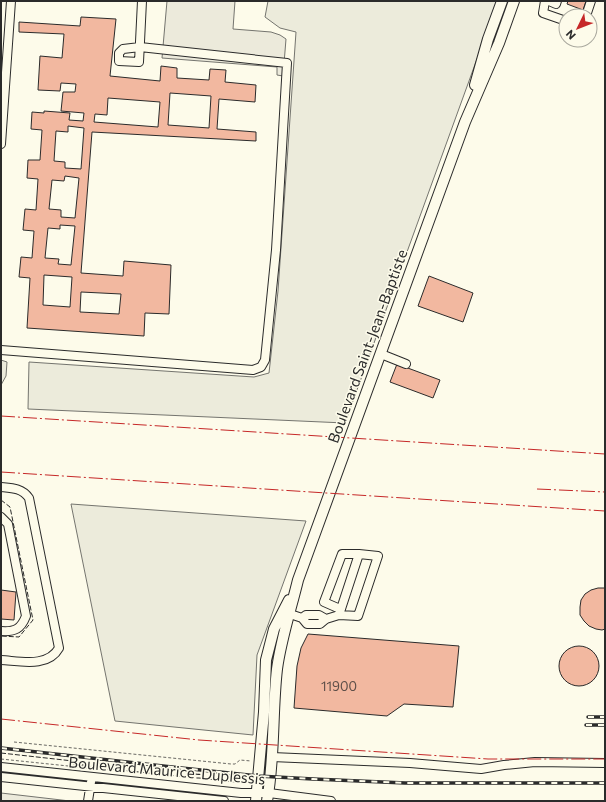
<svg xmlns="http://www.w3.org/2000/svg" width="606" height="802" font-family="Commissioner,sans-serif">
<style>
.green{fill:#ecebdb;stroke:#74746e}
.parking{fill:#eceadb;stroke:#74746e}
.building{fill:#f2b8a0;stroke:#2b2b2b;fill-rule:evenodd}
.lines{fill:none;stroke-linecap:round;stroke-linejoin:round}
.minor-casing{stroke:#2b2b2b;stroke-width:10}
.major-casing{stroke:#2b2b2b;stroke-width:12}
.path{stroke:#6a6964;stroke-width:1;stroke-dasharray:3 2;stroke-linecap:butt}
.minor{stroke:#fdfbea;stroke-width:8}
.major{stroke:#fdfbea;stroke-width:10}
.rail-casing{stroke:#2b2b2b;stroke-width:3.5}
.rail{stroke:#fdfbea;stroke-width:2;stroke-dasharray:6;stroke-linecap:butt}
.fence{stroke:#2b2b2b;stroke-width:1;stroke-dasharray:5 2;stroke-linecap:butt}
.power{stroke:#c62828;stroke-width:1;stroke-dasharray:14 3 2 3;stroke-linecap:butt}
.labels{text-anchor:middle;dominant-baseline:central;stroke-width:3;stroke-linejoin:round;paint-order:stroke}
.number-label{font-size:13px;fill:#5d4e48}
.street-label{font-size:15px;fill:#2b2b2b;stroke:#fdfbea}
</style>
<rect width="100%" height="100%" fill="#fdfbea"/>
<path class="green" d="M268,1H498L345,423L28,409L29,362L254,377L269,373L278,291L296,32L280,28L265,17Z
M1,360L7,362L6,376L1,385Z
M71,504L306,521L257,655L253,735L115,721Z"/>
<path class="parking" d="M167,1H235L233,29L271,32L280,35L286,39L283,76L277,75V67L162,58Z
M1,793L70,801H1Z"/>
<path class="building" d="M568,1H586L583,10L567,4Z
M81,17L116,19L110,76L160,81L161,66L177,68V78L209,80L210,69L226,70L225,82L256,85L255,102L219,99L217,129L256,132V141L92,132L81,273L123,276L124,261L171,265L169,314L145,313L144,336L27,328L30,278L19,277L21,257L32,258L34,231L23,230L25,209L36,210L38,179L27,178L28,160H40L42,130L31,129L32,112L44,113V111L70,113L69,120L83,121L84,113L61,111L63,92H75L76,84L61,83L60,91L38,90L40,56L62,58L64,34L19,32V22L80,26ZM170,93L211,96L209,128L168,125ZM108,98L160,102L158,127L94,122L95,114L107,115ZM68,126L84,128L81,169L65,168V162L54,161L56,131L68,132ZM65,176L79,178L75,218L61,217V210L49,209L52,180L64,181ZM60,225L75,226L71,265L58,264L59,259L45,258L48,228L60,229ZM44,275L72,277L70,307L43,305ZM81,292L121,294L119,314L80,312Z
M429,276L473,293L463,322L418,306Z
M397,364L440,380L433,398L390,382Z
M598,588H605V629L602,630L596,629L589,626L584,621L580,615V607L581,600L585,594L591,590Z
M1,590L16,592L14,620L1,619Z
M308,634L459,646L453,707L404,704L387,716L294,708L297,666L301,648Z
M559 666a20 20 0 1 1 40 0a20 20 0 1 1-40 0Z"/>
<g class="lines">
<g class="minor-casing">
<path id="minor" d="M545,1L543,13L566,21
M549,1L556,4L557,1
M586,16L591,1
M1,144L11,1
M1,350L253,370L261,367L265,360L276,250L287,63L140,47L123,49L119,53V61L139,62L142,1
M381,354L406,364
M1,487C12,488 22,488 29,498L59,648C48,668 20,661 1,660
M1,517L8,524L26,616C21,629 15,632 1,631
M290,614L302,618L307,624H320L326,619L339,615L359,554H342L324,602L340,609
M339,615L358,616L378,556L359,554
M302,618L306,615H319L326,619
M272,757L410,763L481,769L504,765L535,762L605,763
M1,767L241,793H269L331,801
M1,777L224,801
M88,801L91,782"/>
</g>
<g class="major-casing">
<path id="major" d="M475,85L488,39L502,1
M256,801L264,712L266,660L274,629L289,600
M267,801C275,757 272,713 277,669C281,639 291,609 298,580L465,122L499,43L514,1"/>
</g>
<path class="path" d="M14,742L231,764H235L240,760L251,761
M1,759L97,769V770
M76,760V764L94,766
M94,762V766H96
M97,769V766L108,768V770"/>
<use href="#minor" class="minor"/>
<use href="#major" class="major"/>
<g class="rail-casing">
<path id="rail" d="M588,717H605
M586,725H605
M1,748L172,767L258,776L313,779L405,783H605"/>
</g>
<use href="#rail" class="rail"/>
<path class="fence" d="M1,500L10,507L33,620L19,637L1,636
M1,753L73,761V765L91,767
M79,762L92,764
M96,763L110,765V769L197,778H199L245,783
M97,769L105,770L104,772"/>
<path class="power" d="M1,416L605,454
M1,472L605,511
M537,489L605,492
M1,719L199,740L488,759H605"/>
</g>
<g class="labels">
<g class="number-label">
<text x="339" y="686">11900</text>
</g>
<g class="street-label">
<text transform="translate(367 346) rotate(-70)">Boulevard Saint-Jean-Baptiste</text>
<text transform="translate(167 770) rotate(5)">Boulevard Maurice-Duplessis</text>
</g>
</g>
<rect width="606" height="802" fill="none" stroke="#2b2b2b" stroke-width="4"/>
<g transform="translate(578 28) rotate(227)"><circle r="19" fill="#fdfbea" stroke="#a9a89e"/>
<path d="M0-3L7 15L0 10L-7 15Z" fill="#c62828"/>
<text y="-6" font-size="11" font-weight="bold" text-anchor="middle" fill="#2b2b2b">N</text>
</g>
</svg>
